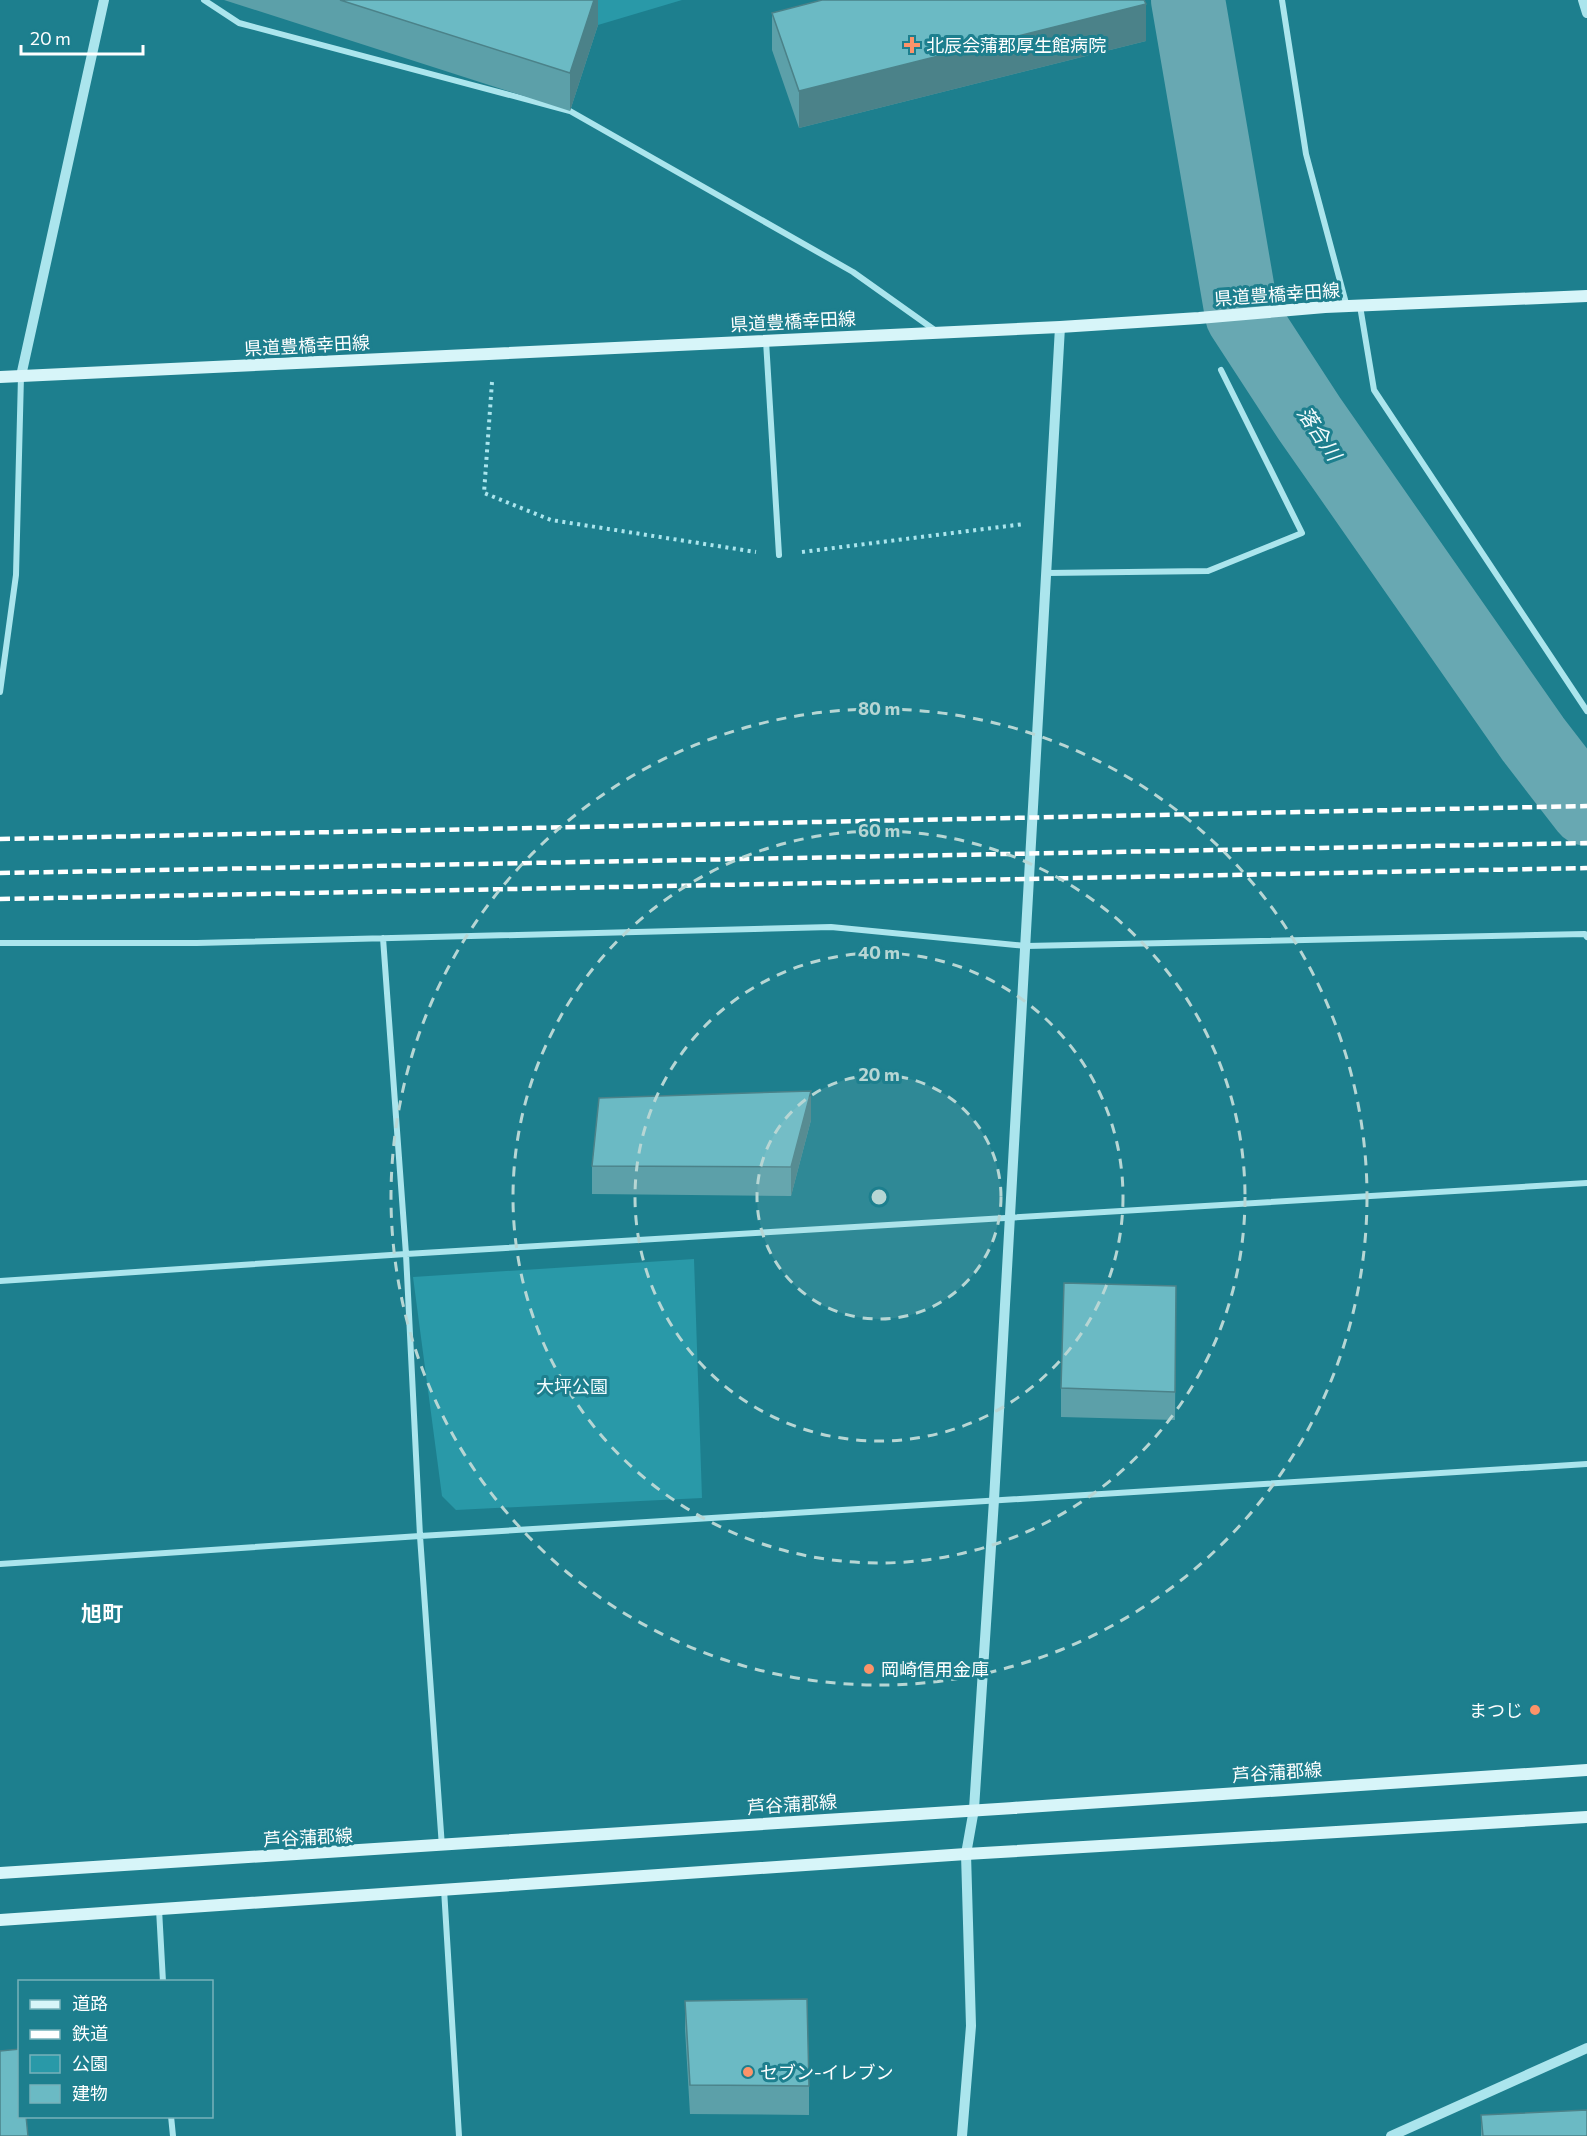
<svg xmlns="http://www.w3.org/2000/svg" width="1587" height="2136" font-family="Commissioner,'Noto Sans JP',sans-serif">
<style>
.green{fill:#2999a8}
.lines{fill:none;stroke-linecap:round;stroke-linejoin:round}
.river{stroke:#68a8b2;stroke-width:74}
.path{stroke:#abe5ed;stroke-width:4;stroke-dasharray:3 4.5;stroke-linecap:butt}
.minor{stroke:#abe5ed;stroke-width:6}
.tertiary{stroke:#abe5ed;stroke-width:10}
.secondary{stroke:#d7f5f9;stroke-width:12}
.rail{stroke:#fff;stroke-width:4.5;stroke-dasharray:10 4.5;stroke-linecap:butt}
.wall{fill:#5ca0a9}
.shaded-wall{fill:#4b8289}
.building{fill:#6bbac4;stroke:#4b8289;stroke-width:1.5}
.ring{fill:none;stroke:#b7d6d4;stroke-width:3;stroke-dasharray:10 8}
.poi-dot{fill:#fc9369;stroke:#1d7f8e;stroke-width:2}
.labels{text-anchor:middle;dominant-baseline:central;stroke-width:6;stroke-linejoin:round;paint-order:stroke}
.poi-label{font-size:18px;fill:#fff;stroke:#1d7f8e;text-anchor:start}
.street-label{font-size:18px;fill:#fff;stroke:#1d7f8e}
.park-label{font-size:18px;fill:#f3fcfe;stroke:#1d7f8e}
.water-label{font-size:20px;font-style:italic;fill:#f4fcfd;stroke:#1d7f8e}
.quarter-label{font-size:21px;font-weight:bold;fill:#fff;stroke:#1d7f8e}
.centre{fill:#b7d6d4;stroke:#1d7f8e;stroke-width:3}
.ring-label{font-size:18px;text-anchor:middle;font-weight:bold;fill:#b7d6d4;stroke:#1d7f8e;stroke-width:6;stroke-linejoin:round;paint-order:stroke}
</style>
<rect width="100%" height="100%" fill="#1d7f8e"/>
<path class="green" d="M534,0H682L598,25Z
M694,1259L702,1498L456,1510L442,1496L413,1277Z"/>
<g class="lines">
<path class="river" d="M1188,0L1242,315L1309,418L1533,739L1587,809"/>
<path class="path" d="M492,382L484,493L551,520L756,552
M802,552L1024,524"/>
<path class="minor" d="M204,0L239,23L570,111L853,272L936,331
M1282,0L1306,154L1347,307
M1360,306L1374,390L1587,711
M766,341L779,555
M1047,573L1208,571L1302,533L1221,370
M0,692L16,575L21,376
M383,938L406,1254L420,1536L442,1847
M0,943H197L831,927L1026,946L1585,934L1587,937
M0,1281L406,1254L1587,1183
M0,1564L420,1536L1587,1464
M444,1889L459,2136
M159,1909L163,1982
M171,2116L173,2136"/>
<path class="tertiary" d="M1583,0L1587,13
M21,376L104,0
M962,2136L971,2026L966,1854L974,1809L994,1500L1060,327
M1391,2136L1587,2048"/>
<path class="secondary" d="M0,377L1060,327L1199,318L1325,307L1587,296
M0,1873C529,1842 1058,1804 1587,1770
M0,1920L966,1854L1587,1817"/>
<path class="rail" d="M0,839L1587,806
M0,873L1587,843
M0,899L1587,868"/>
</g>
<path class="wall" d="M224,0H598V25L570,111Z
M772,13L1146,41L799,128L772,50Z
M811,1120L791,1196L592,1194V1166Z
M1176,1286L1175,1420L1061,1417V1388Z
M685,2001L809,2086V2115L690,2114L685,2029Z
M1481,2115L1587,2136H1481Z"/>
<path class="shaded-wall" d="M594,0H598V25L570,111V73Z
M1146,4V41L799,128V91Z
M811,1091V1120L791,1196V1167Z"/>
<path class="building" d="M340,0H594L570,73Z
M822,0H1144L1146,4L799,91L772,13Z
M811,1091L791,1167L592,1166L599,1098Z
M1064,1283L1176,1286L1175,1392L1061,1388Z
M807,1999L809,2086L690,2085L685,2001Z
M20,2049V2116H26L28,2136H0V2051Z
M1587,2110V2136H1483L1481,2115Z"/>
<circle cx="879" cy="1197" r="122" fill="#b7d6d4" fill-opacity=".12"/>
<g class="ring">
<circle cx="879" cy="1197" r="122"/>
<circle cx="879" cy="1197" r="244"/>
<circle cx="879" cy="1197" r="366"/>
<circle cx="879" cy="1197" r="488"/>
</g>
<g class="poi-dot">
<path d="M909 36h6v6h6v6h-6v6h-6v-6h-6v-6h6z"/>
<circle cx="869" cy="1669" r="6"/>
<circle cx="1535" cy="1710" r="6"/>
<circle cx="748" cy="2072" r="6"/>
</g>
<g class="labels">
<g class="poi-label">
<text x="926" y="45">北辰会蒲郡厚生館病院</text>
<text x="881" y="1669">岡崎信用金庫</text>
<text x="1523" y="1710" text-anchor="end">まつじ</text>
<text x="760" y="2072">セブン-イレブン</text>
</g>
<g class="street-label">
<text transform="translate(1277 294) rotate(-4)">県道豊橋幸田線</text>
<text transform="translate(793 321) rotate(-3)">県道豊橋幸田線</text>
<text transform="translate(307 345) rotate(-3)">県道豊橋幸田線</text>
<text transform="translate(1277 1772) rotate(-4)">芦谷蒲郡線</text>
<text transform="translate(792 1804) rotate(-4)">芦谷蒲郡線</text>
<text transform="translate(308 1837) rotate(-3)">芦谷蒲郡線</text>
</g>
<g class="park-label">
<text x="572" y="1386">大坪公園</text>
</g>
<g class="water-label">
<text transform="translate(1320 433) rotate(56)">落合川</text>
</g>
<g class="quarter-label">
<text x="102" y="1612">旭町</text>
</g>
</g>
<circle cx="879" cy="1197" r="9" class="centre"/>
<g class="ring-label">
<text x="879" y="715">80 m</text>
<text x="879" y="837">60 m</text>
<text x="879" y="959">40 m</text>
<text x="879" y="1081">20 m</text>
</g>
<rect x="18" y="1980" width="195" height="138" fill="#1d7f8e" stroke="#77b2bb" stroke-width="1.5"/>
<rect x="30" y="2000" width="30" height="9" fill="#d7f5f9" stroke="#77b2bb" stroke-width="1.5"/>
<text x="72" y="2010" font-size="18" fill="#ffffff">道路</text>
<rect x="30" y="2030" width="30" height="9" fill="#ffffff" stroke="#77b2bb" stroke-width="1.5"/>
<text x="72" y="2040" font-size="18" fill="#ffffff">鉄道</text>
<rect x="30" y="2055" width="30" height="18" fill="#2999a8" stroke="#77b2bb" stroke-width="1.5"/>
<text x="72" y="2070" font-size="18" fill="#ffffff">公園</text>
<rect x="30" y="2085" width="30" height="18" fill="#6bbac4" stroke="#77b2bb" stroke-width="1.5"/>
<text x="72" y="2100" font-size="18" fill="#ffffff">建物</text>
<path d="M21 45v9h122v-9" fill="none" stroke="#ffffff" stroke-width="3"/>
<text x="30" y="45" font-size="18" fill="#ffffff" stroke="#1d7f8e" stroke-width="4.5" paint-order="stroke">20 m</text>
</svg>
